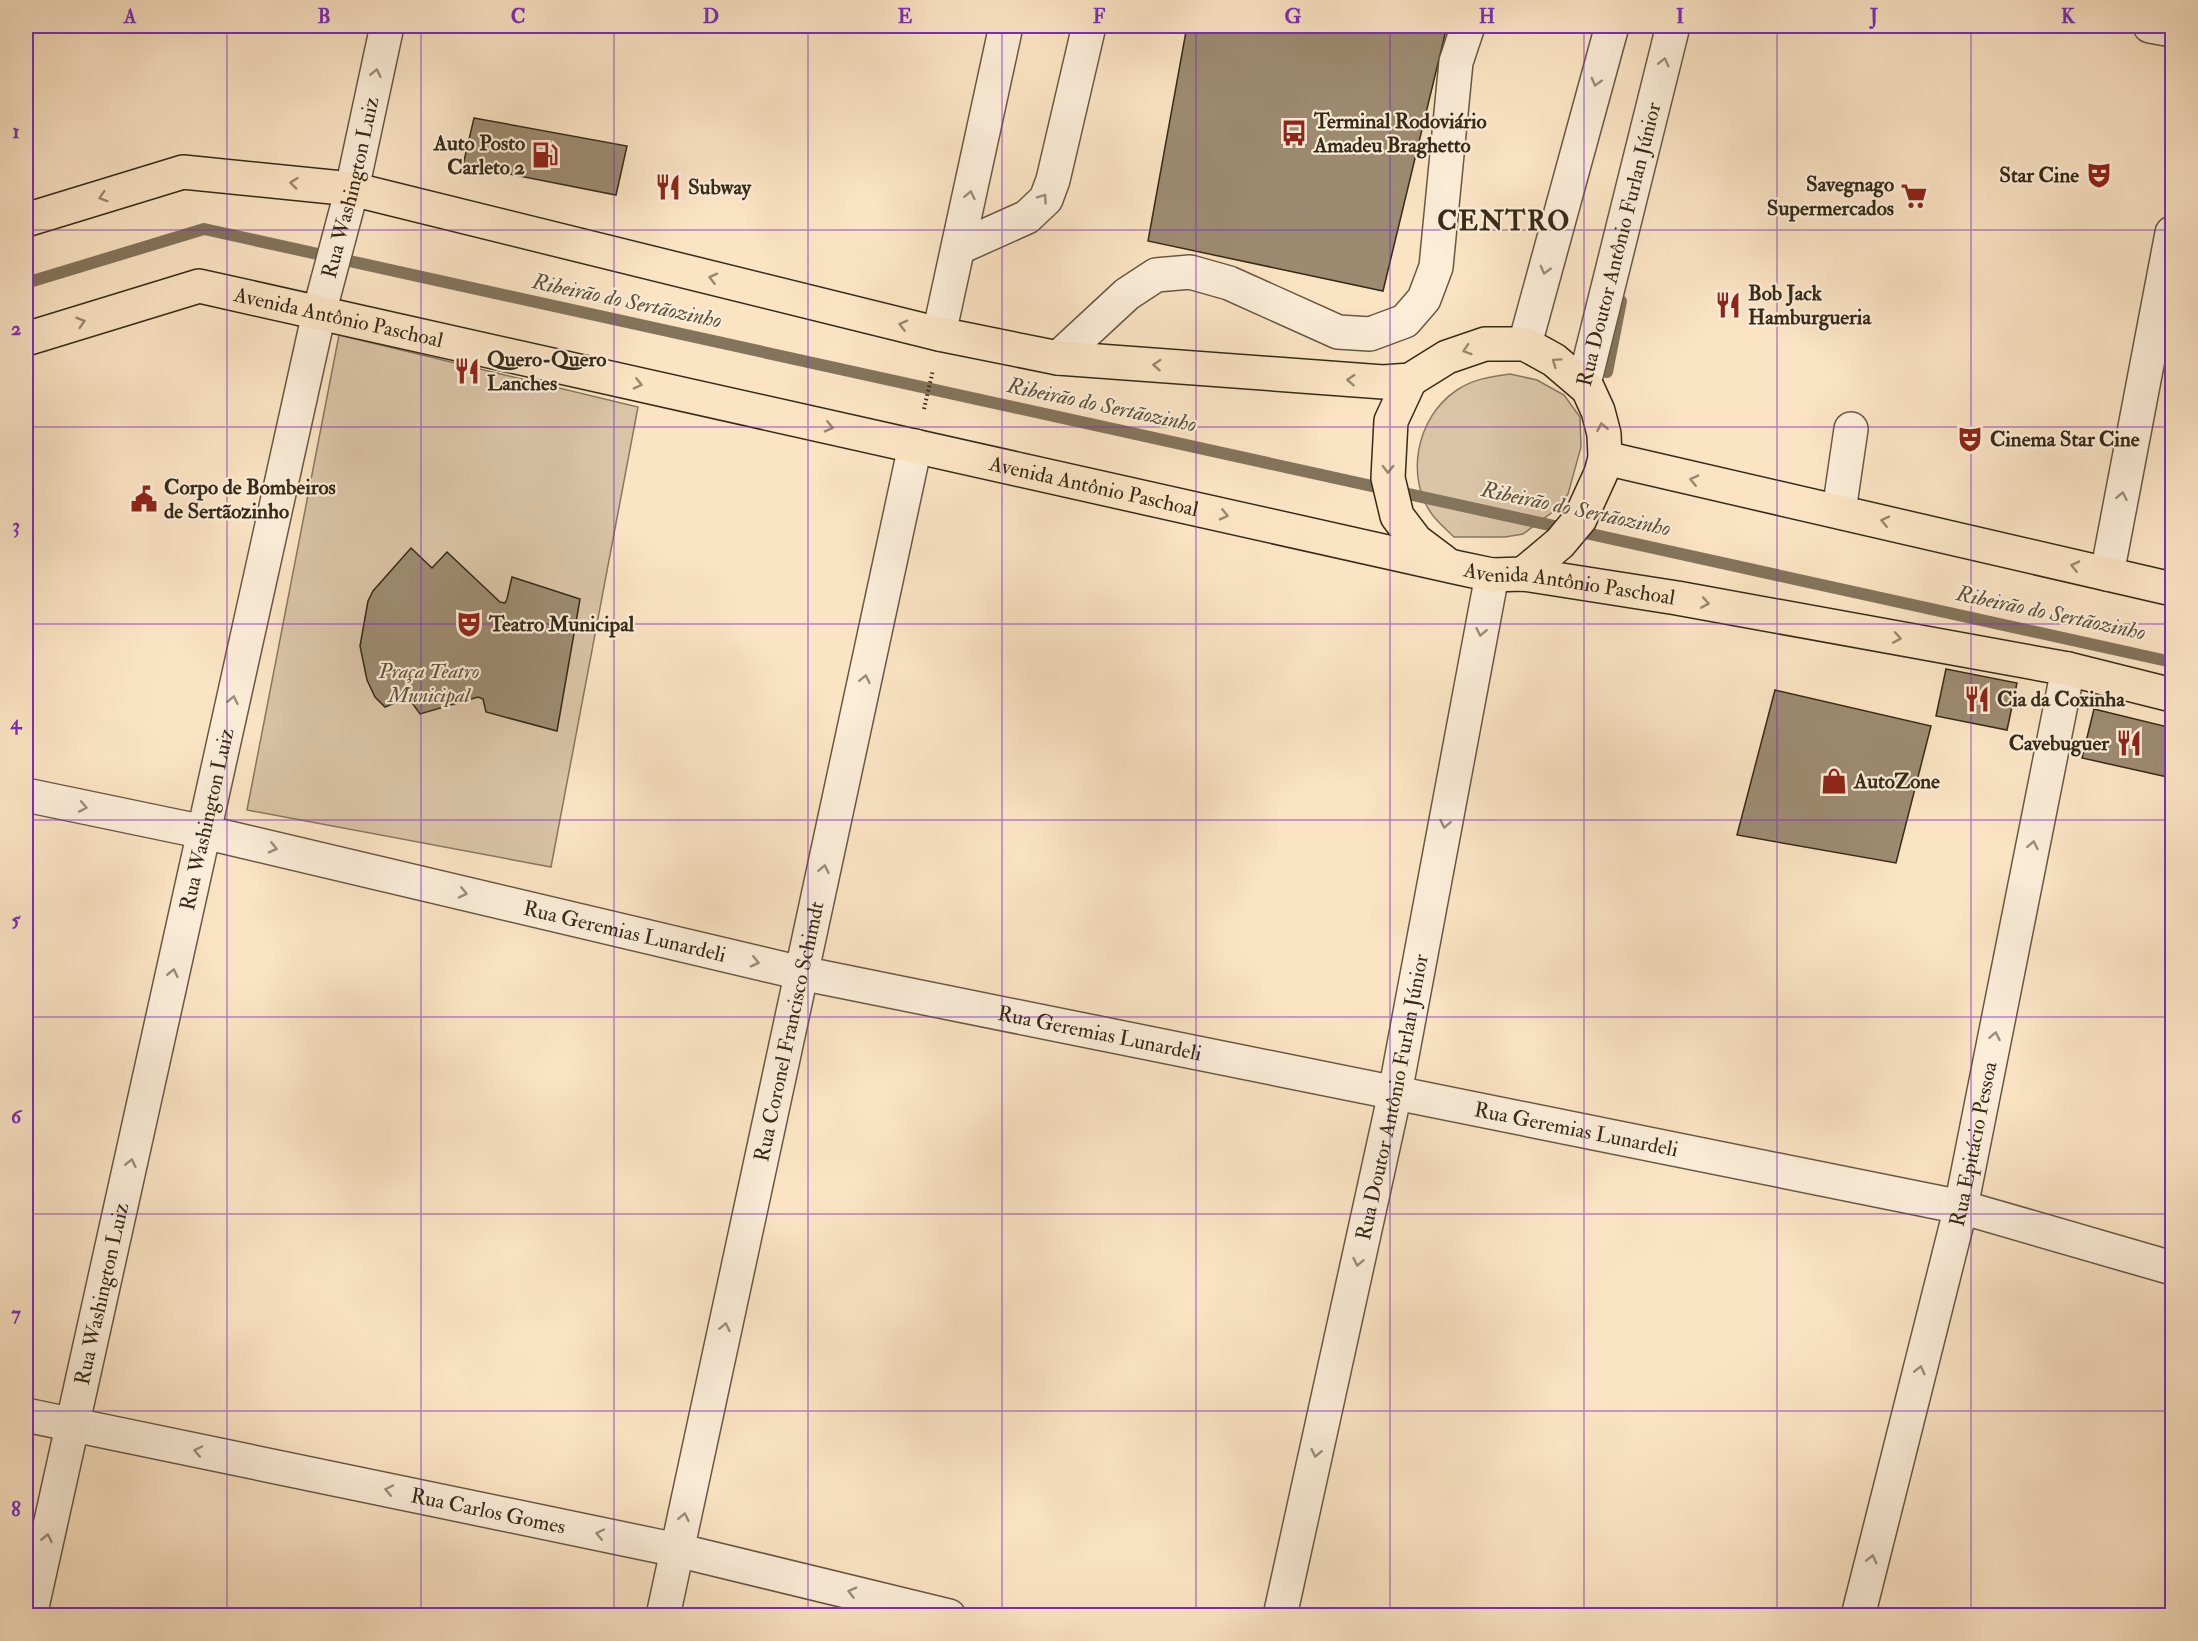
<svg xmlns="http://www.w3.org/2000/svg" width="2198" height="1641" font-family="'IM FELL Double Pica',serif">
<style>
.green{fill:#dac4a7;stroke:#887760;stroke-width:1.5}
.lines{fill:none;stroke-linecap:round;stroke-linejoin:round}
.stream{stroke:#84745c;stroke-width:12}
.building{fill:#9d8b71;stroke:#372a18;stroke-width:1.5}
.minor-casing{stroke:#685843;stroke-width:36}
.major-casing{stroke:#372a18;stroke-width:36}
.path{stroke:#372a18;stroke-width:4;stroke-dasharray:1.5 3;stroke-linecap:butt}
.minor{stroke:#fcedd9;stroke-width:33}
.major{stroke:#fbe4c4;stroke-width:33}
.oneway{stroke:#9a8c78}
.oneway2{stroke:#99876e}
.grid{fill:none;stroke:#7b2cbf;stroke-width:1.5;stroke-opacity:0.55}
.labels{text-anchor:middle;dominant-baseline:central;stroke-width:4.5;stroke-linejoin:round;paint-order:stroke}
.poi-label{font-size:21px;font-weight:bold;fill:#372a18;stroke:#fcedd9;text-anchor:start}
.street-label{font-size:21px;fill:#372a18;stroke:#fcedd9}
.park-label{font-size:21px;font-style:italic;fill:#60503c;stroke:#fcedd9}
.water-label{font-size:22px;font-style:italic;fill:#5e4f3a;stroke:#fcedd9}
.district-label{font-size:27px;font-weight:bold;letter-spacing:1.5px;fill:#372a18;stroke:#fcedd9}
.neatline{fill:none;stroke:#7b2cbf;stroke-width:2}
.grid-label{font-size:20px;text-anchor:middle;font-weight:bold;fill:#7b2cbf}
</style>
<rect width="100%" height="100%" fill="#fbe4c4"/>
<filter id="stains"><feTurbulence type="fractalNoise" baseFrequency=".00333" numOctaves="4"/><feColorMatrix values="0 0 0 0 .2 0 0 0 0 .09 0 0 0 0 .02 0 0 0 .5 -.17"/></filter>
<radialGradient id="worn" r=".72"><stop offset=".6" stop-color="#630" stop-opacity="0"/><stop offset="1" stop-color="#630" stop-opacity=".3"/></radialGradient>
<g class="green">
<path d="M339,335L638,407L551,867L247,810Z"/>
<path d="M1510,374L1537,380L1564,395L1580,417L1581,447L1568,494L1554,511L1523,534L1505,537H1454C1448,531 1440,524 1434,517C1404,479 1416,417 1457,390C1473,379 1490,377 1510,374Z"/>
</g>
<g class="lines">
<g class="stream">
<path d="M26,283L204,229L2172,662"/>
<path d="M1607,372L1621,301"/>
</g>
</g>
<g class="building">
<path d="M1187,26H1447L1383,291L1148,241Z"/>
<path d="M474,118L627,146L616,195L463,165Z"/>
<path d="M411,548L432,568L447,552L500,602L505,603L507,599L512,577L580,599L557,731L486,712L483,699L478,697L420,714L408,697L385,707L375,697L367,680L360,646L368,601L373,591Z"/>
<path d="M1946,669L2017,683L2007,730L1936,716Z"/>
<path d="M1775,690L1931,726L1896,863L1737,835Z"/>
<path d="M2094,709L2172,728V778L2082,758Z"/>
</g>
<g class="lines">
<g class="minor-casing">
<g id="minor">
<path d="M2150,26L2172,30"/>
<path d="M958,248L1027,217L1046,199L1053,180L1089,26"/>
<path d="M939,334L1006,26"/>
<path d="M1525,344L1612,26"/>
<path d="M1058,358L1127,294L1156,275L1190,272L1229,283L1338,332L1370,334L1405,321L1424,299L1436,267L1456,62L1468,26"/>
<path id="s1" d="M1584,384L1673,26"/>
<path d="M1839,511L1851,429"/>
<path d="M2107,574L2172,233"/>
<path id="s2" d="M26,795L204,832L801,973L1961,1207L2172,1268"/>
<path id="s3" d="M26,1415L677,1550L949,1616"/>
<path id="s4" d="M30,1616L319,313L352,189L387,26"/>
<path id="s5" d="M663,1616L915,446"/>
<path id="s6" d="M1280,1616L1395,1093L1492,575"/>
<path id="s7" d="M1858,1616L1961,1207L2068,669"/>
</g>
</g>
<g class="major-casing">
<g id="major">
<path d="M26,220L183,172L352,189L939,334L1058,358L1383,382L1410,380L1447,357L1485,344H1525L1554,360L1588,389L1598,411L1604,434L1605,458L1601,473L1580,519L1560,543L1523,574"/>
<path id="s8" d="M26,339L199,286L1459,568L1492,575L1523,574L1677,598L2068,669L2172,695"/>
<path d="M1410,380L1391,421L1388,478L1397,516L1416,541L1444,562"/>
<path d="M1605,458L2172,589"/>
</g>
</g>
<path class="path" d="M924,409L933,370"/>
<use href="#minor" class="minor"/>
<use href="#major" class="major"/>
</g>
<defs><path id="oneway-chevron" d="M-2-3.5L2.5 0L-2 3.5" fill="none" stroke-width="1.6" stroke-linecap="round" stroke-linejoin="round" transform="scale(1.5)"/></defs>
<g class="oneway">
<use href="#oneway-chevron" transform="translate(1664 62) rotate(-76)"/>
<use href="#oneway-chevron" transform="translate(376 73) rotate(-78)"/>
<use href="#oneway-chevron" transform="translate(1596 82) rotate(105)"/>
<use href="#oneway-chevron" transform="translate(970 195) rotate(-78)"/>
<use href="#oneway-chevron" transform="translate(1043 198) rotate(-55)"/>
<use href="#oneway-chevron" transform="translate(1545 270) rotate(105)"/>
<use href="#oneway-chevron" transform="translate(2122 496) rotate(-79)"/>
<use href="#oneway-chevron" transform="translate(1481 632) rotate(101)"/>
<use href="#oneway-chevron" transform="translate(865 679) rotate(-78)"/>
<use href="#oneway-chevron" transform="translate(233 700) rotate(-78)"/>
<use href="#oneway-chevron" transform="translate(83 807) rotate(11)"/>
<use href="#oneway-chevron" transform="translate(1445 824) rotate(101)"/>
<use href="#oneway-chevron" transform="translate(2033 845) rotate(-79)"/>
<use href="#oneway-chevron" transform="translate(273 848) rotate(13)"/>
<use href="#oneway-chevron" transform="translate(824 869) rotate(-78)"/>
<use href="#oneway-chevron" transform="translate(463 893) rotate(13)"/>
<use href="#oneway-chevron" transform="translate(755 962) rotate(13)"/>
<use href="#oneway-chevron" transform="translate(173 973) rotate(-77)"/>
<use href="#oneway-chevron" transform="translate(1995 1036) rotate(-79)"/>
<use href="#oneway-chevron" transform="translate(131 1163) rotate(-77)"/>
<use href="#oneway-chevron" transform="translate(1358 1262) rotate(102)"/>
<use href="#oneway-chevron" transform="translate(725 1327) rotate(-78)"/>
<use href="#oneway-chevron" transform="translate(1920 1370) rotate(-76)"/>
<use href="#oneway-chevron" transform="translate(198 1451) rotate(-168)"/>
<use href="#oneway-chevron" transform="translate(1316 1453) rotate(102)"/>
<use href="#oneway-chevron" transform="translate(389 1490) rotate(-168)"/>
<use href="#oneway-chevron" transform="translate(684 1517) rotate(-78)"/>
<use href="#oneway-chevron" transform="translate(600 1534) rotate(-168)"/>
<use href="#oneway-chevron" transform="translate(47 1538) rotate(-78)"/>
<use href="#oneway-chevron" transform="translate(1872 1559) rotate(-76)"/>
<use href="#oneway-chevron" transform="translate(852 1592) rotate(-166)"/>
</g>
<g class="oneway2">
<use href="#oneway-chevron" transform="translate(294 183) rotate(-174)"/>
<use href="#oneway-chevron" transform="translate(103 197) rotate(163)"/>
<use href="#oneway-chevron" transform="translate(713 278) rotate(-166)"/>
<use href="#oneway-chevron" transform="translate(81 322) rotate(-17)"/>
<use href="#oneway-chevron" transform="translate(903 325) rotate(-166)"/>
<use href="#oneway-chevron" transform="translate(1467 350) rotate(162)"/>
<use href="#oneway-chevron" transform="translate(1556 362) rotate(-145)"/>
<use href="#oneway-chevron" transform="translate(1157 365) rotate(-176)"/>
<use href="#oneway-chevron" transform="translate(1351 380) rotate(-176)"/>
<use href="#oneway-chevron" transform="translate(638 384) rotate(13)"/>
<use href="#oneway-chevron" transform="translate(829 427) rotate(13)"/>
<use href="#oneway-chevron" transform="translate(1602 427) rotate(-101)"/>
<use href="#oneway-chevron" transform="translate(1388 469) rotate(91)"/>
<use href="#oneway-chevron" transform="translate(1694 480) rotate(-167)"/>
<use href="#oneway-chevron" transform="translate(1224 515) rotate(13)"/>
<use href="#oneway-chevron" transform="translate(1885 521) rotate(-167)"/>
<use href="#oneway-chevron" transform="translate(2075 566) rotate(-167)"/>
<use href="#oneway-chevron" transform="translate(1705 603) rotate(10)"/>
<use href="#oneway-chevron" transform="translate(1897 638) rotate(10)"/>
</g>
<path class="grid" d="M227,26V1616M421,26V1616M614,26V1616M808,26V1616M1002,26V1616M1196,26V1616M1390,26V1616M1584,26V1616M1777,26V1616M1971,26V1616M26,230H2172M26,427H2172M26,624H2172M26,820H2172M26,1017H2172M26,1214H2172M26,1411H2172"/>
<defs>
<g id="bus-bare" transform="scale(2.07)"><path d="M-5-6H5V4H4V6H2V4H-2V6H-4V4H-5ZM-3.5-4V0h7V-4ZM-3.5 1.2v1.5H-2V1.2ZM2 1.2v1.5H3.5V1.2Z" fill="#8f2418" stroke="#fcedd9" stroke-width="2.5" paint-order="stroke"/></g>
<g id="fuel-bare" transform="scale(2.07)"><path d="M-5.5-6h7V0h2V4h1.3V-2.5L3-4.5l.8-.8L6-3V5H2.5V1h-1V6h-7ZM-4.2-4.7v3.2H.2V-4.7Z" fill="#8f2418" stroke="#fcedd9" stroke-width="2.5" paint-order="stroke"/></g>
<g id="theatre-bare" transform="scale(2.07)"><path d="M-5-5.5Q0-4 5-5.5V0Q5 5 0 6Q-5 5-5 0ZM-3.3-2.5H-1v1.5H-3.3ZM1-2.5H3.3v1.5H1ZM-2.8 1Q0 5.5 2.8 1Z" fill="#8f2418" stroke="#fcedd9" stroke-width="2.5" paint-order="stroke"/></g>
<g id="restaurant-bare" transform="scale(2.07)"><path d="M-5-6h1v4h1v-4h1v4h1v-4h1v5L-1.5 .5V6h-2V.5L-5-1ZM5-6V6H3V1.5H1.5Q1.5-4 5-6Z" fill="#8f2418" stroke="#fcedd9" stroke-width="2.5" paint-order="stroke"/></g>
<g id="supermarket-bare" transform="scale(2.07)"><path d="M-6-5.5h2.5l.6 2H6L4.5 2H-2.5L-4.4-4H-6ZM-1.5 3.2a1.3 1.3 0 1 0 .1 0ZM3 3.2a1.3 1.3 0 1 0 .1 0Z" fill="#8f2418" stroke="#fcedd9" stroke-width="2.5" paint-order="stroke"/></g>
<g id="civic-bare" transform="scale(2.07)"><path d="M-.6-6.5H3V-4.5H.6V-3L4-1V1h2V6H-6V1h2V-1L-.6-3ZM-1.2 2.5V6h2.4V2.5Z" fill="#8f2418" stroke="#fcedd9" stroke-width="2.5" paint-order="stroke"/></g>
<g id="shop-bare" transform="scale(2.07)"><path d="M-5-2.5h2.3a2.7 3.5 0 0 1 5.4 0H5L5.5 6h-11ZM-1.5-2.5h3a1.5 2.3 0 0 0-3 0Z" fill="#8f2418" stroke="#fcedd9" stroke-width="2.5" paint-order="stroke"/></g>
</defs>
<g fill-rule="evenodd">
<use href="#bus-bare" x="1294" y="133"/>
<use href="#fuel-bare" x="545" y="155"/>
<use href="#theatre-bare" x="2099" y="175"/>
<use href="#restaurant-bare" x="668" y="187"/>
<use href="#supermarket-bare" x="1914" y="196"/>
<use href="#restaurant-bare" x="1728" y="305"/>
<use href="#restaurant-bare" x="467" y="371"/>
<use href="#theatre-bare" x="1970" y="439"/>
<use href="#civic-bare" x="144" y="499"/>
<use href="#theatre-bare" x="469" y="624"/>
<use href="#restaurant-bare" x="1977" y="699"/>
<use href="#restaurant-bare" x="2129" y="743"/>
<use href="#shop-bare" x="1834" y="781"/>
</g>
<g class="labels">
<g class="poi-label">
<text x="1314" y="121">Terminal Rodoviário<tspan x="1314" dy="24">Amadeu Braghetto</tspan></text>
<text x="525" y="143" text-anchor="end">Auto Posto<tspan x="525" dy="24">Carleto 2</tspan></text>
<text x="2079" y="175" text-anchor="end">Star Cine</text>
<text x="1894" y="184" text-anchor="end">Savegnago<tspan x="1894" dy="24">Supermercados</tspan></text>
<text x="688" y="187">Subway</text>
<text x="1748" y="293">Bob Jack<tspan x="1748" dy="24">Hamburgueria</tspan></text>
<text x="487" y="359">Quero-Quero<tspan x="487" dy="24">Lanches</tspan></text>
<text x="1990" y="439">Cinema Star Cine</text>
<text x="164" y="487">Corpo de Bombeiros<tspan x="164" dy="24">de Sertãozinho</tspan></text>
<text x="489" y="624">Teatro Municipal</text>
<text x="1997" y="699">Cia da Coxinha</text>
<text x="2109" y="743" text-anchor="end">Cavebuguer</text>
<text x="1854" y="781">AutoZone</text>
</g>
<g class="street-label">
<text stroke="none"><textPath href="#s4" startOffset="1464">Rua Washington Luiz</textPath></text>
<text stroke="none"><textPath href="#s1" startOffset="144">Rua Doutor Antônio Furlan Júnior</textPath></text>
<text stroke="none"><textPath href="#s8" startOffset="324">Avenida Antônio Paschoal</textPath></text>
<text stroke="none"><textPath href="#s8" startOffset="1098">Avenida Antônio Paschoal</textPath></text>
<text stroke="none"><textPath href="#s8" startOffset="1584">Avenida Antônio Paschoal</textPath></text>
<text stroke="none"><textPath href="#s4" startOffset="816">Rua Washington Luiz</textPath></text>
<text stroke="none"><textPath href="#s2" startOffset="614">Rua Geremias Lunardeli</textPath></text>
<text stroke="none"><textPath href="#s5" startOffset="598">Rua Coronel Francisco Schimdt</textPath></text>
<text stroke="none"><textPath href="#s2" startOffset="1100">Rua Geremias Lunardeli</textPath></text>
<text stroke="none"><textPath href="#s6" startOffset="531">Rua Doutor Antônio Furlan Júnior</textPath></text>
<text stroke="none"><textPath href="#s2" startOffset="1586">Rua Geremias Lunardeli</textPath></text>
<text stroke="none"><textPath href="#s7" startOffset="486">Rua Epitácio Pessoa</textPath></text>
<text stroke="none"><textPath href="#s4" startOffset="330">Rua Washington Luiz</textPath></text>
<text stroke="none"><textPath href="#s3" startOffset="472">Rua Carlos Gomes</textPath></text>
</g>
<g class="park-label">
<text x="429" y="671">Praça Teatro<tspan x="429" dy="24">Municipal</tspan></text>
</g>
<g class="water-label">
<text transform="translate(627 301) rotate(12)">Ribeirão do Sertãozinho</text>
<text transform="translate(1102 405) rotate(12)">Ribeirão do Sertãozinho</text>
<text transform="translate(1576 509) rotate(12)">Ribeirão do Sertãozinho</text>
<text transform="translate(2051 613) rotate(12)">Ribeirão do Sertãozinho</text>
</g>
<g class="district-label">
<text x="1504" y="221">CENTRO</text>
</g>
</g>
<rect width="2198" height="1641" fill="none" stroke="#fbe4c4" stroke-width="66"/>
<rect x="33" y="33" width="2132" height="1575" class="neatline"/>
<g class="grid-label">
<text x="130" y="23">A</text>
<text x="324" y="23">B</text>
<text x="518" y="23">C</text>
<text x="711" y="23">D</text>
<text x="905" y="23">E</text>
<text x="1099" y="23">F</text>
<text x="1293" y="23">G</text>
<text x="1487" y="23">H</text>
<text x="1680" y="23">I</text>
<text x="1874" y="23">J</text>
<text x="2068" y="23">K</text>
<text x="16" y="138">1</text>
<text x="16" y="335">2</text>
<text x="16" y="532">3</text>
<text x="16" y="729">4</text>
<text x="16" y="926">5</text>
<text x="16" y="1123">6</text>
<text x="16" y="1320">7</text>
<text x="16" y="1516">8</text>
</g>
<rect width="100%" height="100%" filter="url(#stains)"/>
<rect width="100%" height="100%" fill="url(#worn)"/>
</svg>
